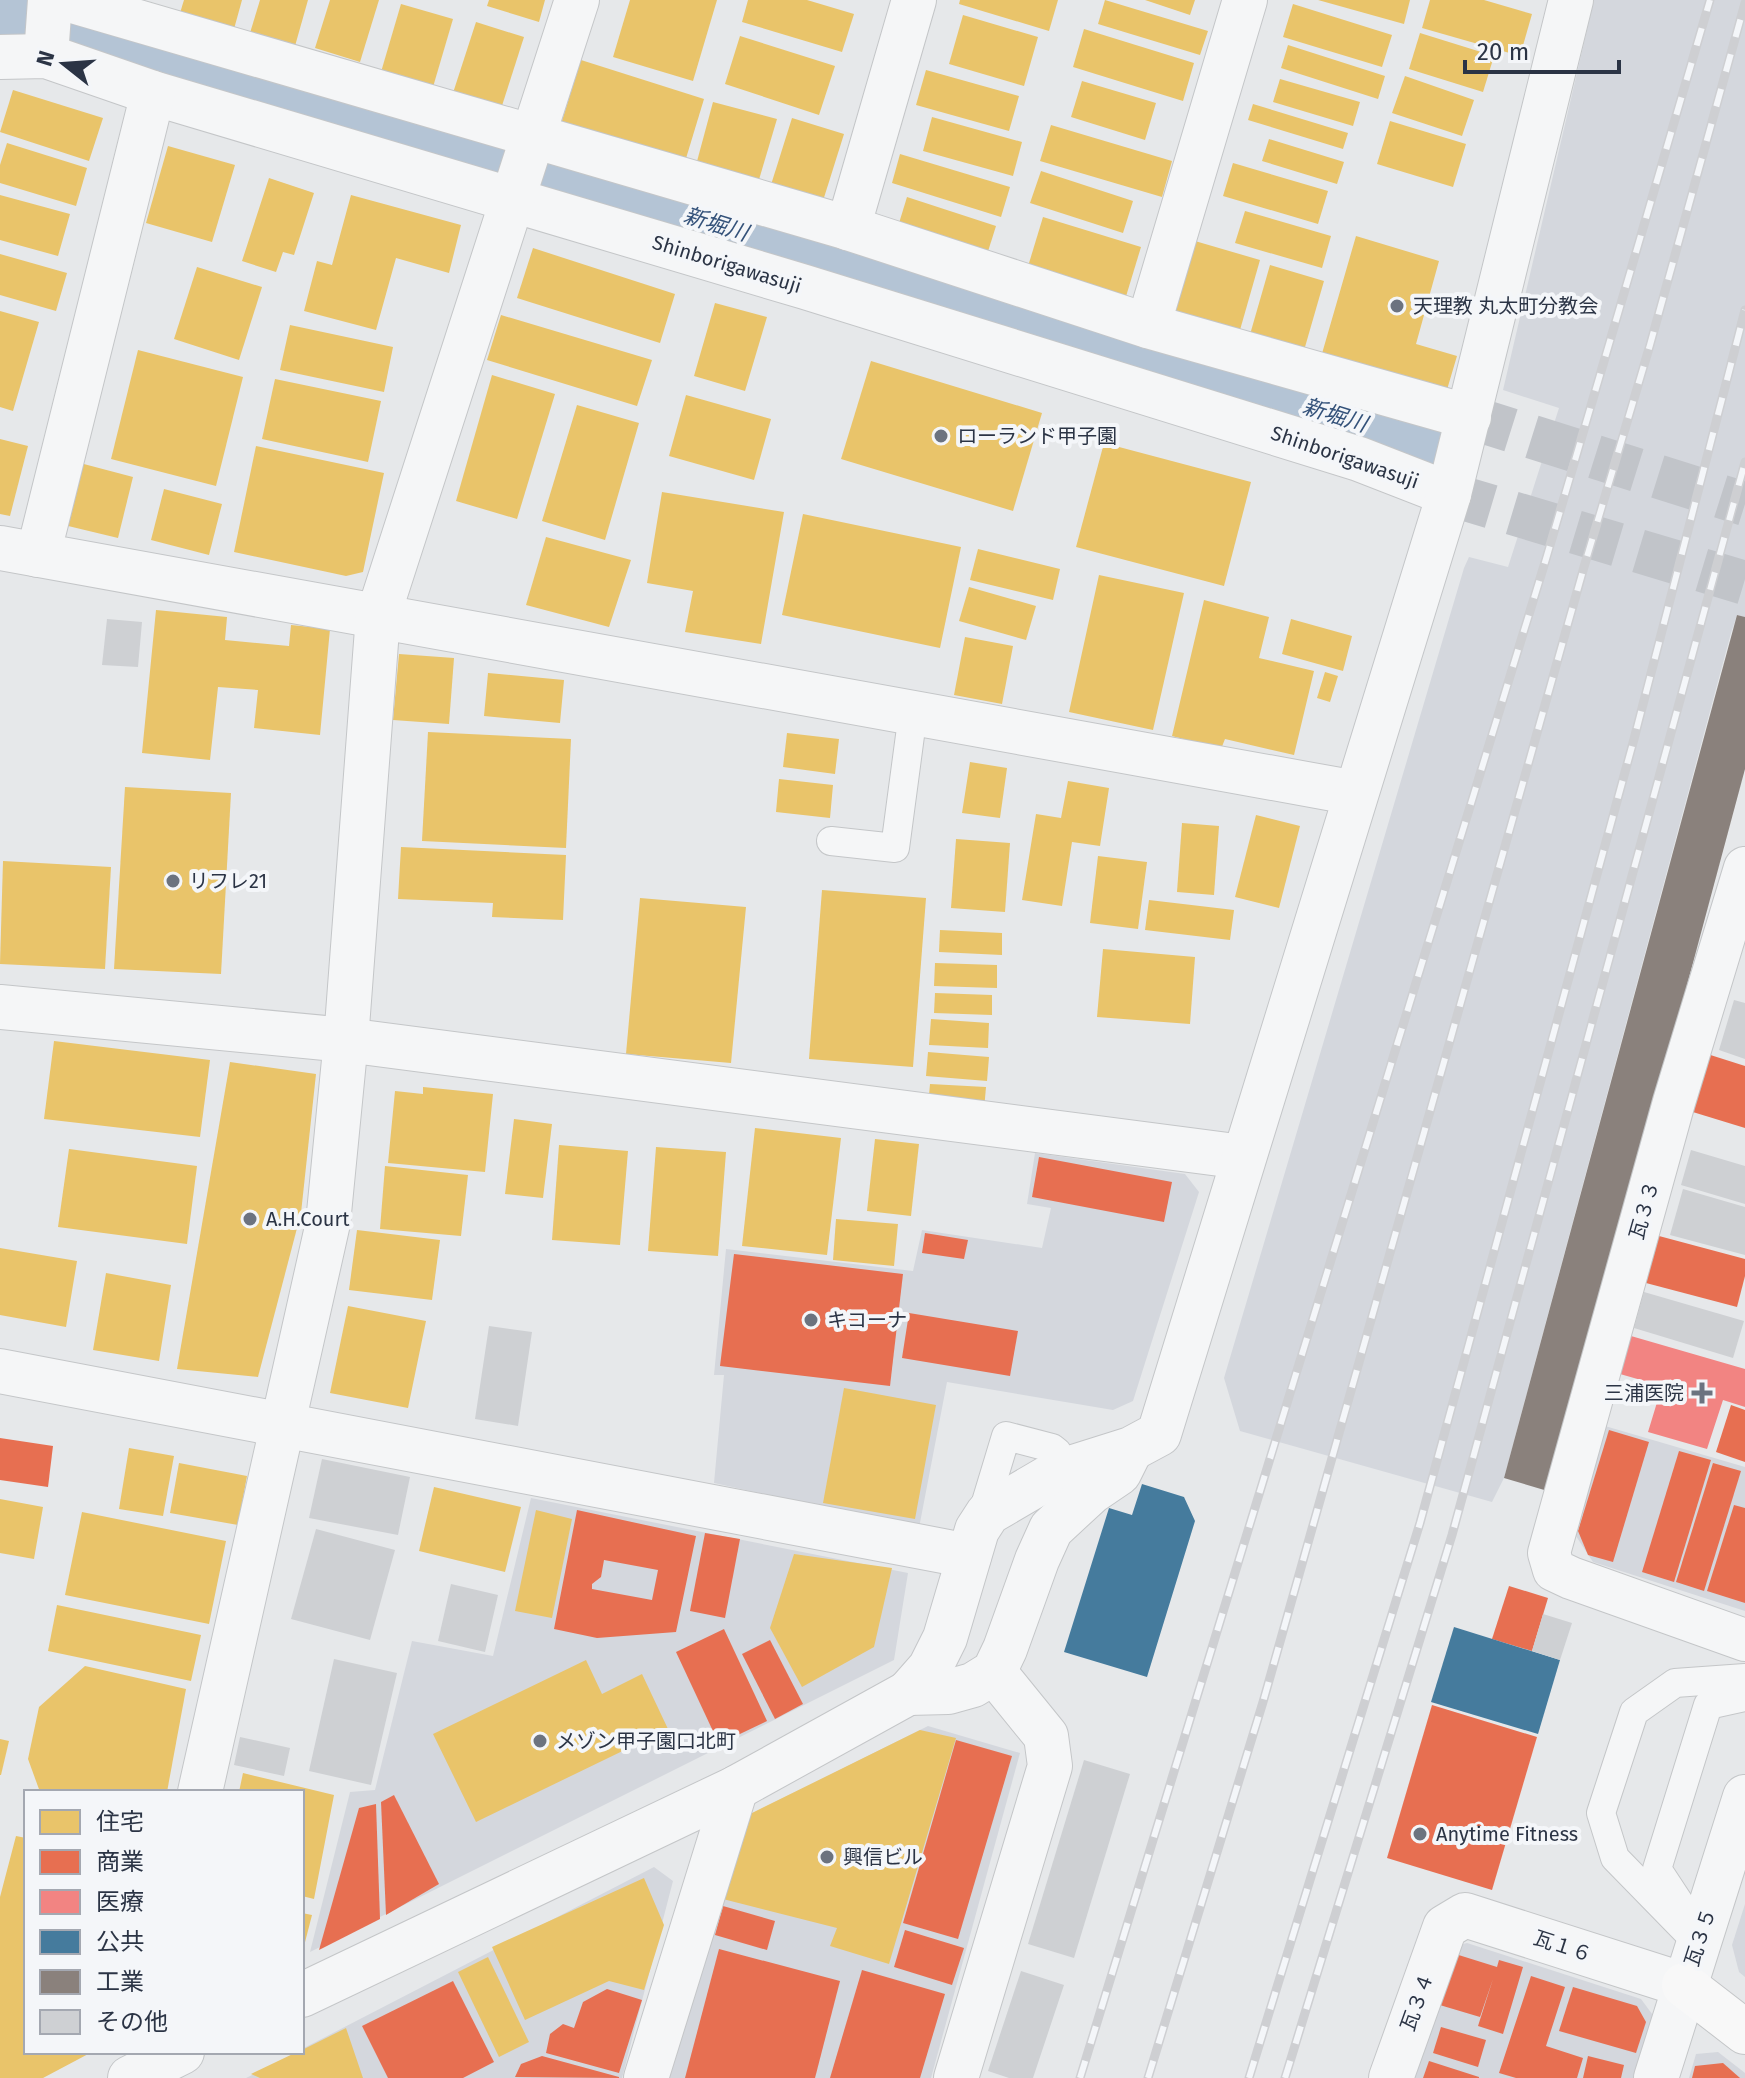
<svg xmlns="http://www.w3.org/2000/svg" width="1745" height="2078" font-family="'Fira Sans','Noto Sans JP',sans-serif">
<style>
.built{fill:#d4d7dd}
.homes{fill:#e9c46a}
.shops{fill:#e76f51;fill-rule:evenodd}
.health{fill:#f28482}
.public{fill:#457b9d}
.industry{fill:#8a817c}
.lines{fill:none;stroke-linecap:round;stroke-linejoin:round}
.river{stroke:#b4c4d5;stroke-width:92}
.building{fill:#ced0d3}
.minor-tunnel{stroke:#c1c4c9;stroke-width:44;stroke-dasharray:44 22;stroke-linecap:butt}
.service-casing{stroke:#c4c6c8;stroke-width:30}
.pedestrian-casing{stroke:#c4c6c8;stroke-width:44}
.minor-casing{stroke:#c4c6c8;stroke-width:46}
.tertiary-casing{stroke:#c4c6c8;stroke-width:46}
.secondary-casing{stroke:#c4c6c8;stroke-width:46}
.service{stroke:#f5f6f7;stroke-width:28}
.pedestrian{stroke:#f5f6f7;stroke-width:42}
.minor{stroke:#f5f6f7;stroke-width:44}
.tertiary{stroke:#f5f6f7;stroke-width:44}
.secondary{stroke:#f8f8f8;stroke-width:44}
.rail-casing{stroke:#cecfd2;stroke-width:9}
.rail{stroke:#f4f6f9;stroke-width:6;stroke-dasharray:18;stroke-linecap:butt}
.poi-dot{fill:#6c737f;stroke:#f4f6f9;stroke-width:3}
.labels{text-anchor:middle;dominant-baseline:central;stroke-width:8;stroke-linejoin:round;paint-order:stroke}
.street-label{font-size:20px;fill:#2b3445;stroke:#f4f6f9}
.poi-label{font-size:20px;fill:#2b3445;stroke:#f4f6f9;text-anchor:start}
.water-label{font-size:22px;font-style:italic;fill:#34527a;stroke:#f4f6f9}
</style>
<rect width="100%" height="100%" fill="#e6e8ea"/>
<g class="built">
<path d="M1594,0H1745V617L1737,615L1731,633L1504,1478L1492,1502L1240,1431L1224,1378L1464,568L1469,557L1508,567L1559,408L1503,390Z"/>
<path d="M1035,1153L1185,1174L1199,1192L1133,1401L1113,1410L947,1382L919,1528L714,1483L724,1375H714L726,1249L913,1271L922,1230L1042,1248L1051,1208L1027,1204Z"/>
<path d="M1605,1426L1745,1467V1611L1593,1562L1574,1533Z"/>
<path d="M531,1498L908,1573L894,1660L310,1952L350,1792L375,1790L412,1641L493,1656Z"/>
<path d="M928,1726L1020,1753L931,2078H669L739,1820Z"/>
<path d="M654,1867L673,1881L622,2078H246L297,2052H302V2049Z"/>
<path d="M1745,1904V1977L1739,1972L1732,1945Z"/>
<path d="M1467,1943L1641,1999L1658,2022L1640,2078H1405L1447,1948Z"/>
<path d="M1718,2052L1745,2073V2078H1689L1696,2054Z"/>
</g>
<g class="homes">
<path d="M184,0H242L234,29L180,13Z"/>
<path d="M260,0H308L295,46L250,33Z"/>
<path d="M330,0H379L360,62L315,48Z"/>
<path d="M489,0H545L539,22L487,6Z"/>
<path d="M630,0H717L693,81L613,57Z"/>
<path d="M748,0H807L854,14L842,52L742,22Z"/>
<path d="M960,0H1058L1049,31L959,4Z"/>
<path d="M1105,0L1208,31L1200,55L1098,24Z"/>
<path d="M1145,0H1195L1190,15Z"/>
<path d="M1318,0H1410L1404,24Z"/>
<path d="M1430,0H1484L1532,14L1520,56L1422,28Z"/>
<path d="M401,4L453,19L433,87L381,72Z"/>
<path d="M1293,4L1392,35L1382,67L1283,37Z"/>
<path d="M963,15L1038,37L1024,86L949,64Z"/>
<path d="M476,22L524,37L500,112L452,96Z"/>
<path d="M1084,29L1194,63L1183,101L1073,67Z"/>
<path d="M1420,33L1494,56L1483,92L1409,69Z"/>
<path d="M740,36L835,66L819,115L725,84Z"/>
<path d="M1288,45L1385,76L1378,99L1281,68Z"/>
<path d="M581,60L704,99L684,165L560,127Z"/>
<path d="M926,70L1019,96L1009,131L916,105Z"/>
<path d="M1405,76L1474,100L1462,136L1392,113Z"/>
<path d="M1280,79L1360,102L1353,126L1273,102Z"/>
<path d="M1082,81L1156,103L1145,140L1071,117Z"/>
<path d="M13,90L103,118L89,161L0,132Z"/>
<path d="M713,102L777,119L758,183L696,165Z"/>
<path d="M1253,104L1348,133L1343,149L1248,120Z"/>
<path d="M932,117L1022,142L1013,176L923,151Z"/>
<path d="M792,118L844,134L822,204L770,188Z"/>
<path d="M1390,121L1466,144L1453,187L1377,164Z"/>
<path d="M1051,125L1172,161L1162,197L1040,161Z"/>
<path d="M1269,139L1344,162L1337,184L1262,161Z"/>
<path d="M7,143L87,168L76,206L0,183V165Z"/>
<path d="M168,146L235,165L212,242L146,223Z"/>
<path d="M900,154L1010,187L1001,217L892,183Z"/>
<path d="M1233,163L1328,191L1318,224L1223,196Z"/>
<path d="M1041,171L1133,201L1123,233L1030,203Z"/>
<path d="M269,178L314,193L294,255L283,252L276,272L242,261Z"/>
<path d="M0,195L70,214L58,256L0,240Z"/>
<path d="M351,195L461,225L449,273L396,258L376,330L304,311L317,261L332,265Z"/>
<path d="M907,197L996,226L985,261L896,233Z"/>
<path d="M1245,211L1331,236L1322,268L1235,243Z"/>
<path d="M1043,217L1141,247L1124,303L1026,273Z"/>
<path d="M1356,236L1439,261L1416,344L1457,356L1446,393L1321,357Z"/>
<path d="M1195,241L1260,260L1240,330L1174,310Z"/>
<path d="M533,248L675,294L660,343L517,298Z"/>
<path d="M0,254L67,273L56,311L0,295Z"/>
<path d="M1270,265L1324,281L1303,354L1249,338Z"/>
<path d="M197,267L262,287L239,360L174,339Z"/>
<path d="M715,303L767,317L745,391L694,376Z"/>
<path d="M0,311L39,322L13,411L0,407Z"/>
<path d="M501,315L652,360L637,406L487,360Z"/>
<path d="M290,325L393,347L384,392L280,370Z"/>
<path d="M138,350L243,377L216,486L111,459Z"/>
<path d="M871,361L1042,413L1013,511L841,459Z"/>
<path d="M492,375L555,394L517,519L456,501Z"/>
<path d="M275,379L381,401L368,462L262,439Z"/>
<path d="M686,395L771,419L754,480L669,456Z"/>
<path d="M577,405L639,423L605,540L542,521Z"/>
<path d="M0,439L28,446L10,516L0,514Z"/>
<path d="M1104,443L1251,482L1224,586L1076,547Z"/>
<path d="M256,446L384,473L363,572L346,576L234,552Z"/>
<path d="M80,463L133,477L118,538L64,525Z"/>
<path d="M164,489L222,504L209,555L151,540Z"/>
<path d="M662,492L784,512L761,644L685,632L693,591L647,583Z"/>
<path d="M803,514L961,547L940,648L782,615Z"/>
<path d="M546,537L631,560L609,627L526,605Z"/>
<path d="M978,549L1060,569L1053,600L970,580Z"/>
<path d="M1099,575L1184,593L1153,730L1069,712Z"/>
<path d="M969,587L1036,606L1026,640L959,621Z"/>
<path d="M1204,600L1269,617L1259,658L1314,671L1294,755L1225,739L1221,749L1172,736Z"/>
<path d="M156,610L227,617L225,640L289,646L291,625L330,629L320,735L254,728L258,690L218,687L210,760L142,753Z"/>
<path d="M1291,619L1352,636L1343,671L1282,654Z"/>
<path d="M965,637L1013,646L1002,704L954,695Z"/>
<path d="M399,654L454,658L449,724L393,720Z"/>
<path d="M1325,672L1338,676L1330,702L1317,698Z"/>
<path d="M488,673L564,680L560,723L484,716Z"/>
<path d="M428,732L571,739L566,848L422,841Z"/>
<path d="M787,733L839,739L835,774L783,767Z"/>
<path d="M970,762L1007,768L1000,818L962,813Z"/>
<path d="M779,779L833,785L830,818L776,812Z"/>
<path d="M1068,781L1109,788L1100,846L1072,842L1062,906L1022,900L1036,814L1061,818Z"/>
<path d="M125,787L231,793L221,974L114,969Z"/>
<path d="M1256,815L1300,826L1279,908L1235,897Z"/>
<path d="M1182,823L1219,826L1214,895L1177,892Z"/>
<path d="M956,839L1010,843L1005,912L951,908Z"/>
<path d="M401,847L566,855L563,920L492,917L493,903L398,899Z"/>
<path d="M1098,856L1147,862L1138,929L1090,923Z"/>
<path d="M3,861L111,867L105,969L0,964Z"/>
<path d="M822,890L926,898L913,1067L809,1059Z"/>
<path d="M640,898L746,907L731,1063L626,1054Z"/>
<path d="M1149,900L1234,910L1230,940L1145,930Z"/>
<path d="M940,930L1002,933V955L939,952Z"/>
<path d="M1103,949L1195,957L1190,1024L1097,1017Z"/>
<path d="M935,963L997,965V988L934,986Z"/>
<path d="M935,993L992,995V1015L934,1013Z"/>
<path d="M931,1019L989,1023L988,1048L929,1045Z"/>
<path d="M54,1041L210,1060L200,1137L44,1119Z"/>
<path d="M928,1052L989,1057L987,1081L926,1076Z"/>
<path d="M230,1062L316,1074L301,1213L258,1377L177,1369Z"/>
<path d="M930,1084L986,1087L984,1110L928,1106Z"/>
<path d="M423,1087L493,1094L485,1172L388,1163L395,1091L423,1094Z"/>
<path d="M514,1119L552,1124L543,1198L505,1194Z"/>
<path d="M755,1128L841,1138L827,1255L742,1246Z"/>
<path d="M875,1139L919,1144L911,1216L867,1211Z"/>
<path d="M559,1145L628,1151L620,1245L552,1240Z"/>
<path d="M656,1147L726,1152L718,1256L648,1251Z"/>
<path d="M69,1149L197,1166L187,1244L58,1227Z"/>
<path d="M385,1166L468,1175L461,1236L380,1229Z"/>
<path d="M836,1219L898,1224L894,1266L833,1260Z"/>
<path d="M357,1230L440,1240L432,1300L349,1290Z"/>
<path d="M0,1248L77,1261L66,1327L0,1315Z"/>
<path d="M106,1273L171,1285L159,1361L93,1350Z"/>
<path d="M348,1306L426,1321L408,1408L330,1393Z"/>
<path d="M844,1388L936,1405L915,1519L823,1503Z"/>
<path d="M129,1448L174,1456L163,1516L119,1509Z"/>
<path d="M179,1463L247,1476L238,1525L170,1513Z"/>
<path d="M434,1487L521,1507L505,1572L419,1551Z"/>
<path d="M0,1499L43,1507L34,1559L0,1553Z"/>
<path d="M536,1510L572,1519L552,1618L515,1611Z"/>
<path d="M82,1512L226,1541L209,1624L65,1595Z"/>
<path d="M794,1554L892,1568L874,1647L802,1687L770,1628Z"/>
<path d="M57,1605L201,1635L191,1681L48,1651Z"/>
<path d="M586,1660L602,1694L642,1674L668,1729L476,1822L433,1734Z"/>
<path d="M85,1666L186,1689L167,1792H40L28,1759L39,1707Z"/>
<path d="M920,1730L956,1738L889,1964L830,1946L837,1928L719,1898L746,1816Z"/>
<path d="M0,1739L9,1741L1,1775H0Z"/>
<path d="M243,1773L334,1795L314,1899L302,1896V1792H239Z"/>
<path d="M16,1836L26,1838V2052H92L43,2078H0V1897Z"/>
<path d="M644,1878L664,1925L644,1990L609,1981L525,2020L492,1947Z"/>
<path d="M302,1913L312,1915L303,1950H302Z"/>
<path d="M488,1957L529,2042L499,2057L458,1972Z"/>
<path d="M346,2028L363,2078H260L251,2074L297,2052H302V2050Z"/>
</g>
<g class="shops">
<path d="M1701,1052L1745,1066V1128L1683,1109Z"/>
<path d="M1039,1157L1172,1182L1164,1222L1032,1197Z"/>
<path d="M925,1233L968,1240L964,1259L922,1253Z"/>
<path d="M1659,1236L1745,1259V1276L1737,1307L1646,1283Z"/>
<path d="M734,1254L903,1274L890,1386L720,1366Z"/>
<path d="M909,1313L1018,1331L1010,1376L902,1358Z"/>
<path d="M1731,1405L1745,1410V1462L1716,1452Z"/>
<path d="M1609,1430L1649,1442L1613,1562L1588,1555L1578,1531Z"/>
<path d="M0,1438L53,1446L48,1487L0,1480Z"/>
<path d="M1679,1451L1711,1460L1674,1582L1642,1572Z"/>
<path d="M1713,1463L1741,1471L1704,1591L1676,1582Z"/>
<path d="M1734,1505L1745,1508V1603L1707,1591Z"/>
<path d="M577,1510L696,1536L676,1632L597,1638L554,1629ZM604,1560L658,1570L652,1600L592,1589V1584L601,1577Z"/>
<path d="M705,1533L740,1539L725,1618L690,1611Z"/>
<path d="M1509,1586L1548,1598L1532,1651L1492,1639Z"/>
<path d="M724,1629L767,1721L719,1744L676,1652Z"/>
<path d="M770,1640L803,1704L775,1719L742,1654Z"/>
<path d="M1432,1705L1537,1737L1492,1890L1387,1858Z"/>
<path d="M956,1740L1012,1756L958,1939L903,1923Z"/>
<path d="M394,1795L439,1884L386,1915L381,1802Z"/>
<path d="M376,1804L380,1919L319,1950L359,1808Z"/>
<path d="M723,1906L775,1921L767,1950L715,1935Z"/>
<path d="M905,1930L964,1948L952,1985L894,1967Z"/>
<path d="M719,1949L840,1981L815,2078H685Z"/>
<path d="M1449,1952L1497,1967L1499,1960L1523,1967L1503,2034L1478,2026L1493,1979L1480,2017L1433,2003Z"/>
<path d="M862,1970L945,1994L920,2078H830Z"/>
<path d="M1531,1976L1565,1987L1546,2046L1583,2058L1577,2078H1516L1499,2073Z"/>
<path d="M453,1981L494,2062L463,2078H388L362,2026Z"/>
<path d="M1573,1987L1637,2006L1646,2022L1636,2053L1559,2031Z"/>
<path d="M607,1989L642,2000L619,2073L546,2053L550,2034L563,2024L574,2028L583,2002Z"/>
<path d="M1441,2027L1486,2040L1478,2067L1433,2053Z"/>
<path d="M542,2056L619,2077V2078L515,2077L521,2064Z"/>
<path d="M1588,2056L1624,2065L1621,2078H1583Z"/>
<path d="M1429,2061L1479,2077V2078H1423Z"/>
<path d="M1723,2063L1740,2078H1692L1695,2066Z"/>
</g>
<path class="health" d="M1631,1336L1745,1369V1407L1723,1400L1707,1449L1648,1432L1662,1386L1620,1374Z"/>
<g class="public">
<path d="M1142,1484L1184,1497L1195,1521L1147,1677L1064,1652L1109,1508L1132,1515Z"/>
<path d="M1454,1627L1560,1660L1538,1734L1431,1702Z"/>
</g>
<path class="industry" d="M1737,615L1745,617V769L1551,1492L1504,1478Z"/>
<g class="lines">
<path class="river" d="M0,20L73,27L1428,443"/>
</g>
<g class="building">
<path d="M107,619L142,622L138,667L102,665Z"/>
<path d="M1734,1000L1745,1003V1059L1719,1050Z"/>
<path d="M1691,1150L1745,1166V1204L1681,1185Z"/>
<path d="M1683,1189L1745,1207V1255L1670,1235Z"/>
<path d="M1644,1292L1744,1321L1733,1358L1634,1328Z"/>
<path d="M489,1326L532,1332L518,1426L475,1419Z"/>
<path d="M322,1459L410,1477L398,1535L309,1518Z"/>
<path d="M316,1529L395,1550L370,1640L291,1619Z"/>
<path d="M451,1584L498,1595L485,1652L438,1641Z"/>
<path d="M1543,1614L1572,1623L1560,1660L1532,1651Z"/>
<path d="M334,1659L397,1673L371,1785L309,1771Z"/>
<path d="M240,1737L290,1748L284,1776L234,1765Z"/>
<path d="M1084,1760L1130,1774L1074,1958L1028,1944Z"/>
<path d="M1021,1971L1064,1985L1033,2078H1009L988,2071Z"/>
</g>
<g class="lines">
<g class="minor-tunnel">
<path d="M1469,417L1745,504"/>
<path d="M1449,494L1745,583"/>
</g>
<g class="service-casing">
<g id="service">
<path d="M831,841L895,848L913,713"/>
<path d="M980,1522L1006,1436L1052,1448L1057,1452L1062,1486"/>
<path d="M1684,1910L1657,1869L1708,1705L1745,1697"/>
<path d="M1698,1943L1615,1858L1601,1813L1634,1712L1675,1683L1745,1678"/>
</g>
</g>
<g class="pedestrian-casing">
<g id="pedestrian">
<path d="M66,0L533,136"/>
<path d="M1745,868L1674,1102L1549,1553L1554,1570L1571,1578L1745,1640"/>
</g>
</g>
<g class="minor-casing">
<g id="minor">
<path d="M46,56L50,0"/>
<path d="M0,57L46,56L153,93L805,287L1359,459L1449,494"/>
<path d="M533,136L848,228L1148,326L1469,417"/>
<path d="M848,228L914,0"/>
<path d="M1148,326L1245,0"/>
<path d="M0,548L1356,793"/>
<path d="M38,555L153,93"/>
<path d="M0,1007L346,1040L1243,1157"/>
<path d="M0,1371L969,1556"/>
<path d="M908,1693L930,1668L945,1638L977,1530L988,1513L1058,1472L1131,1449L1159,1434L1449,494L1571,0"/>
<path d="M908,1693L948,1692L973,1685L994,1672L1005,1649L1037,1560L1051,1529L1091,1492L1119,1473L1128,1455"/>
<path d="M200,1792L328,1223L346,1040L378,616L577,0"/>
<path d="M646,2078L736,1788"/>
<path d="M956,2078L1050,1766L1046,1736L994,1672"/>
<path d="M1391,2078L1445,1927L1465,1915L1684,1985"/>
<path d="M1656,2078L1745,1797"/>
</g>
</g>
<g class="tertiary-casing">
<g id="tertiary">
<path d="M302,1995L736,1788L908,1693"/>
<path d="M130,2078L182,2052"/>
</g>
</g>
<g class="secondary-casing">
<path id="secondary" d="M1684,1985L1745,2032"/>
</g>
<use href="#service" class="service"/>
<use href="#pedestrian" class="pedestrian"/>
<use href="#minor" class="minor"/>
<use href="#tertiary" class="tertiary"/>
<use href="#secondary" class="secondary"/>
<g class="rail-casing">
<g id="rail">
<path d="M1080,2078L1546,559L1710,0"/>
<path d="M1148,2078L1263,1702L1584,567L1650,345L1745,3"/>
<path d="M1249,2078L1420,1523L1634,739L1745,310"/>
<path d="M1285,2078L1452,1535L1745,462"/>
</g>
</g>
<use href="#rail" class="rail"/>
</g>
<g class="poi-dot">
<circle cx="1397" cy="306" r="8"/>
<circle cx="941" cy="436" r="8"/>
<circle cx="173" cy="881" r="8"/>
<circle cx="250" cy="1219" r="8"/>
<circle cx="811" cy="1320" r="8"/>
<path d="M1698 1381h8v8h8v8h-8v8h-8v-8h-8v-8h8z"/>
<circle cx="540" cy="1741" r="8"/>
<circle cx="1420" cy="1834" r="8"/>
<circle cx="827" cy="1857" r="8"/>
</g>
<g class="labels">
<g class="street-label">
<text transform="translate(727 264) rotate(17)">Shinborigawasuji</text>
<text transform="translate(1345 457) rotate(19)">Shinborigawasuji</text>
<text transform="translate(1644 1210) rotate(-74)">瓦３３</text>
<text transform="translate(1700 1937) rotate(-72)">瓦３５</text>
<text transform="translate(1563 1946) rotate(18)">瓦１６</text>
<text transform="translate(1417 2002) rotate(-70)">瓦３４</text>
</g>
<g class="poi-label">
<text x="1413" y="306">天理教 丸太町分教会</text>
<text x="957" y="436">ローランド甲子園</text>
<text x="189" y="881">リフレ21</text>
<text x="266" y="1219">A.H.Court</text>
<text x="827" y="1320">キコーナ</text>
<text x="1684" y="1393" text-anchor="end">三浦医院</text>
<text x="556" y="1741">メゾン甲子園口北町</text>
<text x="1436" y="1834">Anytime Fitness</text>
<text x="843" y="1857">興信ビル</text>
</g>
<g class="water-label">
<text transform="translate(716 224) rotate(17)">新堀川</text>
<text transform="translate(1335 415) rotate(17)">新堀川</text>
</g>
</g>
<rect x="24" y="1790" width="280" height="264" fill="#f4f6f9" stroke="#a4a8b1" stroke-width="2"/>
<rect x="40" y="1810" width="40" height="24" fill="#e9c46a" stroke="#a4a8b1" stroke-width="2"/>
<text x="96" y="1830" font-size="24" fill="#2b3445">住宅</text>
<rect x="40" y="1850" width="40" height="24" fill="#e76f51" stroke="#a4a8b1" stroke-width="2"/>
<text x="96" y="1870" font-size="24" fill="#2b3445">商業</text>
<rect x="40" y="1890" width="40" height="24" fill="#f28482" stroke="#a4a8b1" stroke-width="2"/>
<text x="96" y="1910" font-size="24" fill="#2b3445">医療</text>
<rect x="40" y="1930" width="40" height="24" fill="#457b9d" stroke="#a4a8b1" stroke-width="2"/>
<text x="96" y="1950" font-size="24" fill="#2b3445">公共</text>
<rect x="40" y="1970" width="40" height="24" fill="#8a817c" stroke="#a4a8b1" stroke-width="2"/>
<text x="96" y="1990" font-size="24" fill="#2b3445">工業</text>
<rect x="40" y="2010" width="40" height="24" fill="#ced0d3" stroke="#a4a8b1" stroke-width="2"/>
<text x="96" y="2030" font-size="24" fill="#2b3445">その他</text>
<g transform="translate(64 64) rotate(287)" stroke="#f4f6f9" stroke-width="6" paint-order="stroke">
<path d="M0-6L14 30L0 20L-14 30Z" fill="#2b3445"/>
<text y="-12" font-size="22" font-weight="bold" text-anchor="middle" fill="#2b3445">N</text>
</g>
<path d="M1465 60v12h154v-12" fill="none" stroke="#2b3445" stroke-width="4"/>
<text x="1477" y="60" font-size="24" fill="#2b3445" stroke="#f4f6f9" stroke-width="6" paint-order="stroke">20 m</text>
</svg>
